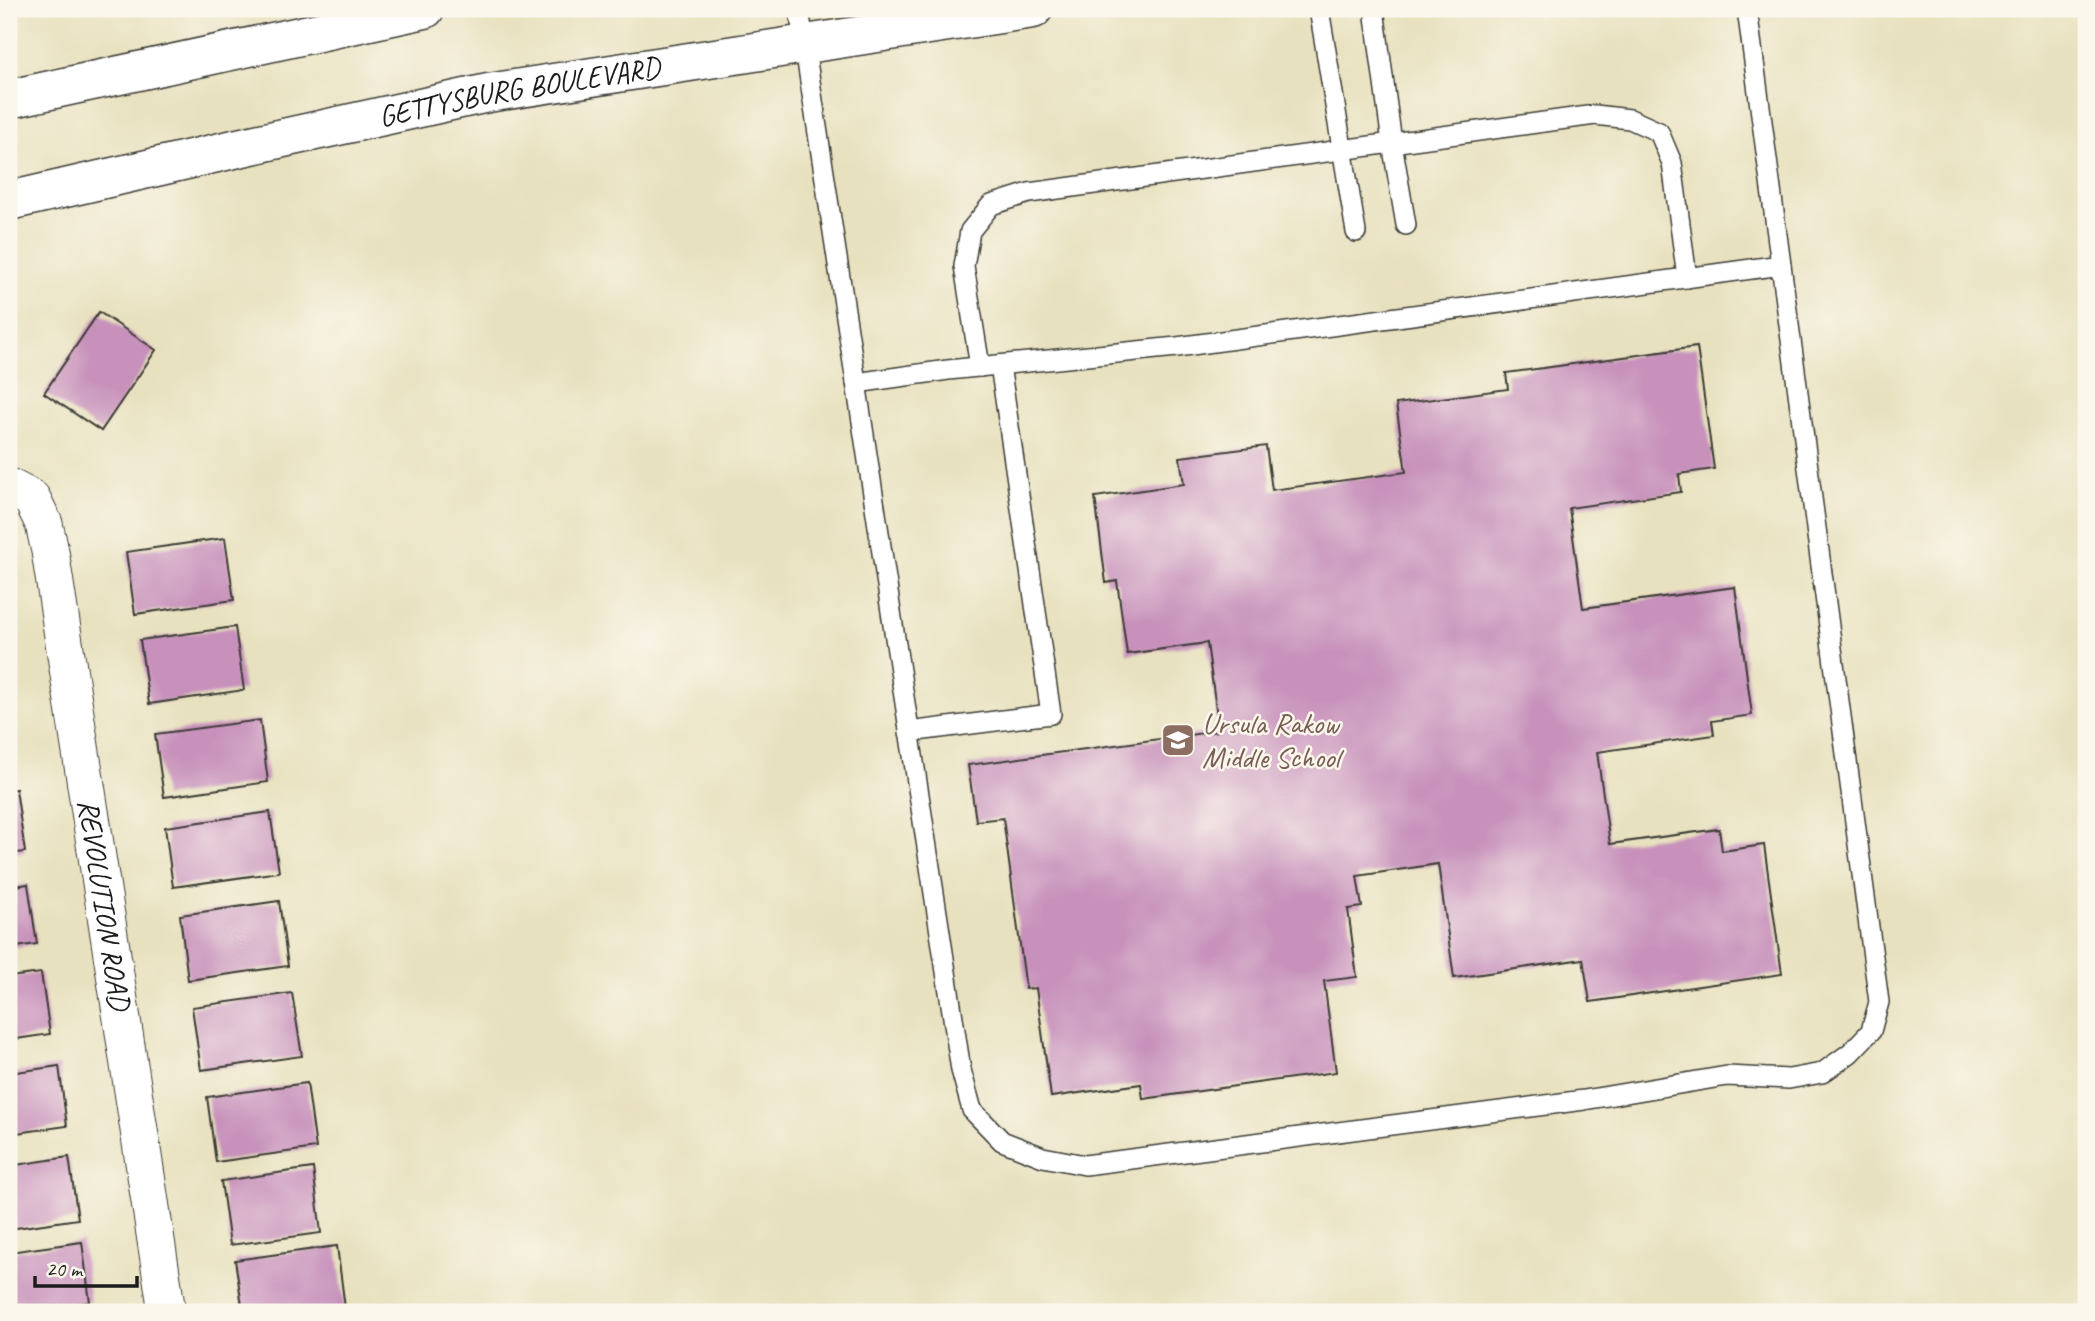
<svg xmlns="http://www.w3.org/2000/svg" width="2095" height="1321" font-family="Caveat,sans-serif">
<style>
.building{fill:#c791bb}
.lines{fill:none;stroke-linecap:round;stroke-linejoin:round}
.service-casing{stroke:#3b3a34;stroke-width:22}
.minor-casing{stroke:#3b3a34;stroke-width:39}
.tertiary-casing{stroke:#3b3a34;stroke-width:41}
.service{stroke:#fff;stroke-width:19}
.minor{stroke:#fff;stroke-width:37}
.tertiary{stroke:#fff;stroke-width:38}
.labels{text-anchor:middle;dominant-baseline:central;stroke-width:5;stroke-linejoin:round;paint-order:stroke}
.street-label{font-size:30px;fill:#1c1c1c;stroke:#fbf7ec}
.education-label{font-size:30px;fill:#785e54;stroke:#fbf7ec;text-anchor:start}
</style>
<rect width="100%" height="100%" fill="#fbf7ec"/>
<filter id="ink" filterUnits="userSpaceOnUse"><feTurbulence type="fractalNoise" baseFrequency=".0143" numOctaves="2"/><feDisplacementMap in="SourceGraphic" scale="14" xChannelSelector="R" yChannelSelector="G"/><feConvolveMatrix kernelMatrix="1 2 1 2 8 2 1 2 1" color-interpolation-filters="sRGB"/></filter>
<filter id="wash" filterUnits="userSpaceOnUse"><feTurbulence type="fractalNoise" baseFrequency=".00686" numOctaves="4" result="noise"/><feDisplacementMap in="SourceGraphic" scale="28" xChannelSelector="R" yChannelSelector="G"/><feGaussianBlur stdDeviation="1.57" result="paint"/><feColorMatrix in="noise" values="0 0 0 0 0 0 0 0 0 0 0 0 0 0 0 0 0 1.4 0 .05"/><feComposite in="paint" operator="in"/></filter>
<g filter="url(#wash)">
<rect width="100%" height="100%" fill="#e8e1bf"/>
<g id="blocks">
<g class="building">
<path d="M99,312L156,350L101,431L44,393Z"/>
<path d="M1697,347L1714,469L1679,474L1681,492L1569,508L1583,608L1735,587L1752,715L1712,721L1714,735L1597,752L1610,844L1719,829L1722,851L1764,845L1782,974L1590,1002L1583,959L1454,978L1438,864L1357,876L1362,907L1348,909L1357,977L1324,981L1336,1072L1143,1099L1141,1084L1051,1097L1036,988L1026,989L1003,818L976,821L968,765L1219,731L1207,643L1127,654L1117,581L1106,583L1095,497L1184,484L1180,457L1266,446L1272,490L1406,472L1396,404L1508,389L1506,373Z"/>
<path d="M225,538L234,600L135,614L126,552Z"/>
<path d="M235,627L244,690L149,704L140,640Z"/>
<path d="M260,720L268,782L164,797L155,734Z"/>
<path d="M16,789L25,852L9,854V790Z"/>
<path d="M270,812L279,872L173,887L165,827Z"/>
<path d="M28,884L37,944L9,948V887Z"/>
<path d="M279,901L288,966L188,980L180,915Z"/>
<path d="M41,973L50,1034L9,1040V977Z"/>
<path d="M292,993L302,1056L201,1070L192,1007Z"/>
<path d="M59,1066L67,1126L9,1134V1073Z"/>
<path d="M307,1083L316,1148L216,1162L207,1097Z"/>
<path d="M69,1157L78,1219L9,1229V1166Z"/>
<path d="M313,1168L321,1233L230,1245L221,1181Z"/>
<path d="M82,1242L90,1302L9,1312V1252Z"/>
<path d="M337,1246L345,1308L316,1312H243L235,1260Z"/>
</g>
</g>
</g>
<g filter="url(#ink)">
<use href="#blocks" fill-opacity="0" stroke="#3b3a34" stroke-width="2"/>
<g class="lines">
<g class="service-casing">
<g id="service">
<path d="M799,9L961,1070L972,1110L1002,1141L1043,1157L1085,1165L1584,1100L1727,1076L1789,1079L1822,1073L1850,1053L1871,1031L1879,1002L1747,9"/>
<path d="M1319,9L1356,232"/>
<path d="M1374,9L1392,143L1406,225"/>
<path d="M980,367L964,266L970,231L991,205L1029,193L1595,115L1630,119L1659,132L1672,163L1687,278"/>
<path d="M856,383L948,370L1177,347L1781,265"/>
<path d="M909,732L1051,714L1000,365"/>
</g>
</g>
<g class="minor-casing">
<g id="minor">
<path id="s1" d="M9,487L32,499L44,524L50,551L167,1312"/>
</g>
</g>
<g class="tertiary-casing">
<g id="tertiary">
<path d="M9,99L425,9"/>
<path id="s2" d="M9,201L247,146L488,93L1033,9"/>
</g>
</g>
<use href="#service" class="service"/>
<use href="#minor" class="minor"/>
<use href="#tertiary" class="tertiary"/>
</g>
</g>
<defs>
<g id="school-square" transform="scale(1.75)"><rect x="-9" y="-9" width="18" height="18" rx="4" fill="#8d6e63" stroke="#fbf7ec"/><path d="M0-5L7-2L0 1L-7-2ZM-4 1L0 2.5L4 1V4Q0 6-4 4Z" fill="#fff"/></g>
</defs>
<g fill-rule="evenodd">
<use href="#school-square" x="1178" y="740"/>
</g>
<g class="labels">
<g class="street-label">
<text stroke="none"><textPath href="#s2" startOffset="522">GETTYSBURG BOULEVARD</textPath></text>
<text stroke="none"><textPath href="#s1" startOffset="439">REVOLUTION ROAD</textPath></text>
</g>
<g class="education-label">
<text x="1202" y="723">Ursula Rakow<tspan x="1202" dy="34">Middle School</tspan></text>
</g>
</g>
<rect width="2095" height="1321" fill="none" stroke="#fbf7ec" stroke-width="35"/>
<path d="M35 1276v10h102v-10" fill="none" stroke="#1c1c1c" stroke-width="3.5"/>
<text x="46" y="1276" font-size="21" fill="#1c1c1c" stroke="#fbf7ec" stroke-width="5" paint-order="stroke">20 m</text>
</svg>
